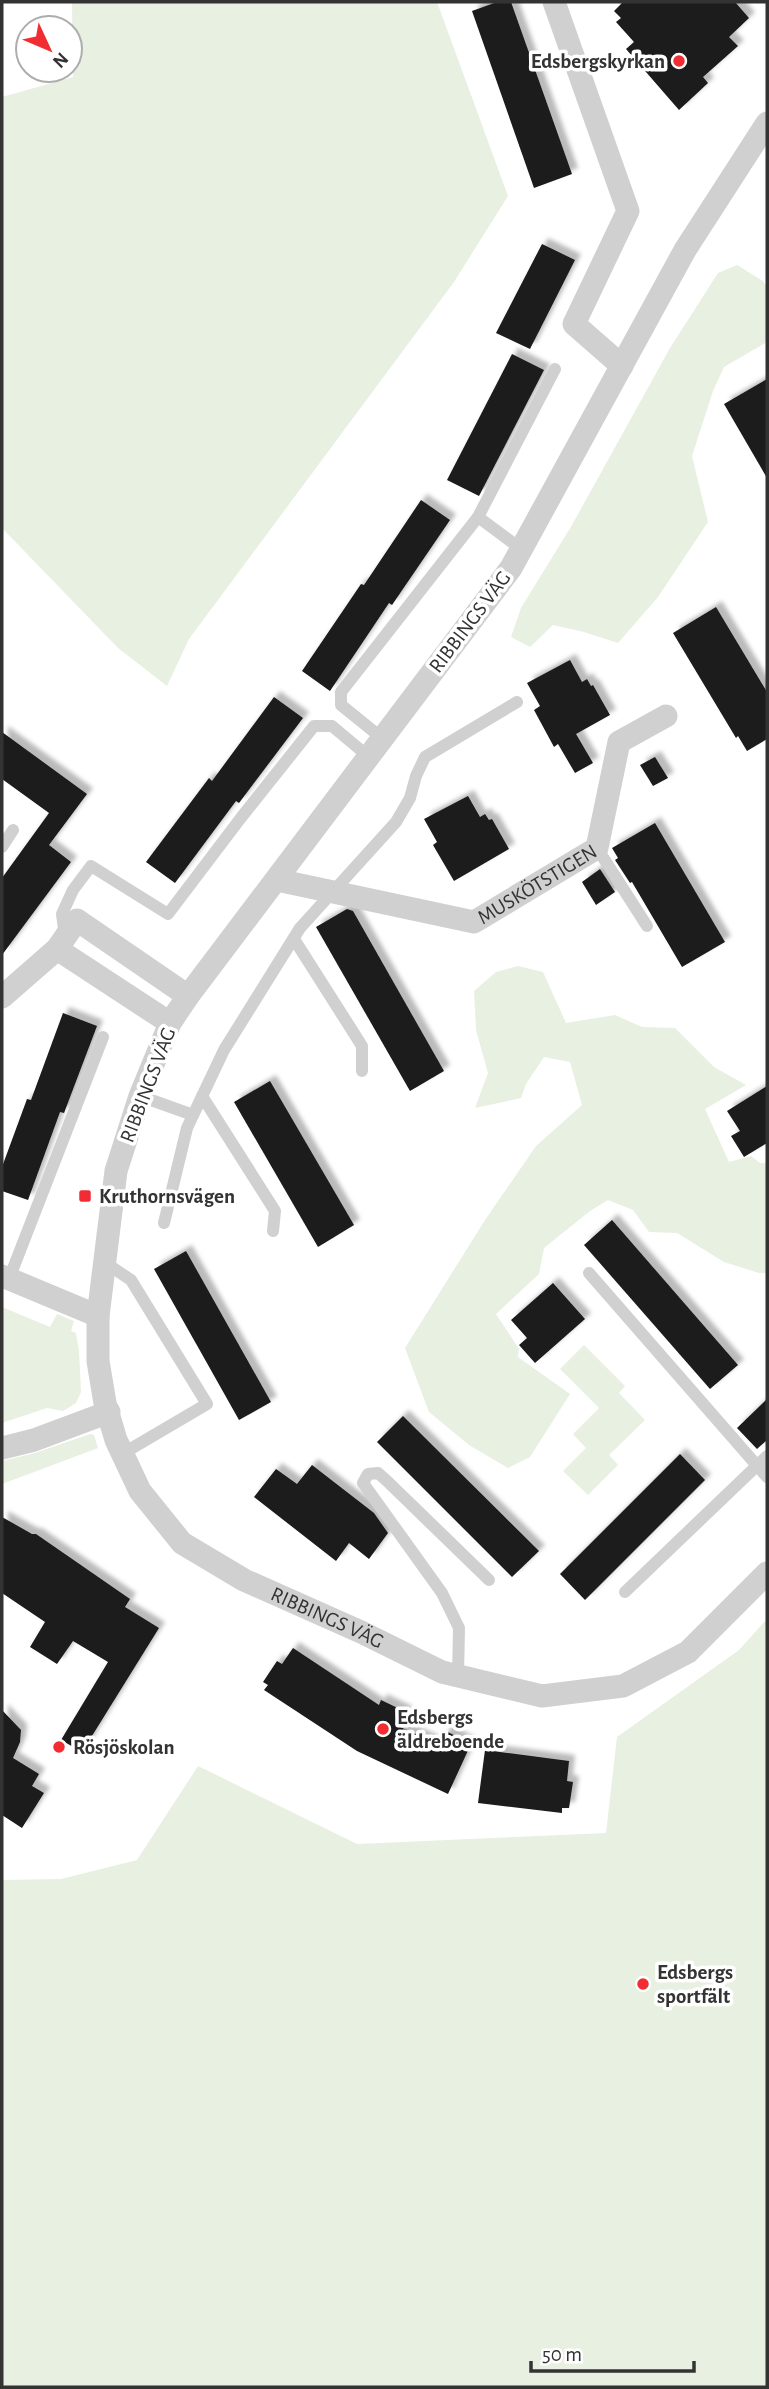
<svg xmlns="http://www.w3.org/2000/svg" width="769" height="2389" font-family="'Alegreya Sans',sans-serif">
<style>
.green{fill:#e8f0e1}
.building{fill:#1a1a1a;filter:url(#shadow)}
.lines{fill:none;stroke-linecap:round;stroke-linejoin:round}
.lane{stroke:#d0d0d0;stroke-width:12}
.street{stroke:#d0d0d0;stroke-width:23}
.poi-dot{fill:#f12d33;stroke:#fff;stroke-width:2.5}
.labels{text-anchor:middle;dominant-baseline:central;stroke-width:7;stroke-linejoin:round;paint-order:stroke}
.poi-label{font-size:21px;font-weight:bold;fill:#333;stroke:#fff;text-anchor:start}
.street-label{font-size:21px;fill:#333;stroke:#fff}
</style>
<defs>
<filter id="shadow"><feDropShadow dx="6" dy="-6" stdDeviation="2" flood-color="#0004"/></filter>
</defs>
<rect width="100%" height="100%" fill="#fff"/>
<g class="green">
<path d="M72,2H437L508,196L454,282L189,639L167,686L118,648L2,528V97L73,77Z"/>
<path d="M737,265L763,281L767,287V342L724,367L713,391L692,456L708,522L658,597L618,643L584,632L553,625L530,647L511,637L521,608L572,525L670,348L718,273Z"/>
<path d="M518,966L543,972L566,1023L615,1015L642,1027L675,1028L714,1067L746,1085L705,1109L729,1162L751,1156L760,1163H767V1273H759L724,1262L677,1233L649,1232L633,1210L608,1200L590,1211L544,1248L539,1274L496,1314L519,1349L518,1357L570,1394L530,1457L508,1468L469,1445L429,1412L405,1348L485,1220L536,1146L582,1105L570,1062L544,1057L526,1084L521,1098L475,1108L488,1073L476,1030L474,991L496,972Z"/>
<path d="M2,1307L50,1327L57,1314L74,1321L71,1331L76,1333L79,1351L81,1392L76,1403L63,1411L47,1408L2,1423Z"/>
<path d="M584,1345L625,1386L619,1393L645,1420L609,1455L618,1465L588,1495L563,1471L586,1448L573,1434L599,1408L560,1369Z"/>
<path d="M90,1434L94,1435L98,1448L2,1484V1461L35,1453Z"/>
<path d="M767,1619V2387H2V1880L61,1879L137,1860L198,1766L357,1844L606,1833L617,1737L739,1650Z"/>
</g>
<g class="building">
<path d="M497,2H511L572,174L534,188L472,11Z"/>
<path d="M623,2H735L749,18L729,37L738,46L703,77L708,83L679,110L626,49L634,42L616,22L621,18L614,11Z"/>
<path d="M542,244L575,260L530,349L496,333Z"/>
<path d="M512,354L544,370L479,496L447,480Z"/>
<path d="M767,379V478L724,404Z"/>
<path d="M421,500L450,520L392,605L389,603L330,691L302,671L361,584L364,585Z"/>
<path d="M716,607L767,692V739L747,751L738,736L736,738L673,633Z"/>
<path d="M570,660L582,682L587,679L591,686L593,685L610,715L576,734L593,763L575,773L558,744L554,747L534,710L540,706L527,683Z"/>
<path d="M274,697L303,718L239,803L236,801L175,883L146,862L209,778L212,781Z"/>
<path d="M2,732L87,794L49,845L71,862L2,955V878L49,813L2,779Z"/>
<path d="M655,757L668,778L653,786L640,765Z"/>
<path d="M468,796L480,817L485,814L489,820L492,819L509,849L454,881L433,845L437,842L424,819Z"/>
<path d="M655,823L725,942L682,967L632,882L630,883L615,860L618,858L612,848Z"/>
<path d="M600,869L615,892L596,905L582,882Z"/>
<path d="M347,909L353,911L444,1071L410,1091L316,927Z"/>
<path d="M63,1013L97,1026L64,1113L60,1112L28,1200L2,1191V1167L27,1099L31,1100Z"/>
<path d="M270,1081L354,1225L318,1247L234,1102Z"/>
<path d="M767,1086V1143L744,1157L731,1136L740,1131L727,1111Z"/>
<path d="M612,1220L738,1365L710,1389L584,1245Z"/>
<path d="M186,1251L271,1402L239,1420L154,1269Z"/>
<path d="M553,1283L585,1319L535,1363L519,1345L527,1338L511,1320Z"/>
<path d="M767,1399V1440L757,1449L737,1428Z"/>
<path d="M403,1416L539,1551L512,1577L377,1442Z"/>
<path d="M680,1454L705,1480L585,1600L560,1574Z"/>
<path d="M312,1465L374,1513L388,1533L369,1559L349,1543L336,1561L254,1497L276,1469L297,1484Z"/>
<path d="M2,1517L32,1534H36L130,1599L125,1607L159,1628L82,1752L61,1740L108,1662L73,1641L57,1664L30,1647L45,1622L2,1593Z"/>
<path d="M293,1648L379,1705L381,1700L406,1712L400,1727L439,1744L446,1731L471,1744L448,1794L357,1751L264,1690L268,1685L263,1682L277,1661L282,1664Z"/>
<path d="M2,1710L21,1730L20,1742L13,1758L39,1774L32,1786L44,1793L22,1828L2,1815Z"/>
<path d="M485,1750L569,1761L567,1781L573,1782L569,1808H562V1813L478,1803Z"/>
</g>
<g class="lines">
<g class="lane">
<path d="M478,517L521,549"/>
<path d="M383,739L341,705V692L478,517L555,369"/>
<path d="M2,847L13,830"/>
<path d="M597,848L647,926"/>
<path d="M65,937L62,914L73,890L91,866L168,914L240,819L314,726H332L369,757"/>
<path d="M294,939L362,1046V1071"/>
<path d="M140,1096L193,1115"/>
<path d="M202,1096L275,1211L273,1231"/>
<path d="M164,1223L187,1128L224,1050L300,928L396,822L410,798L416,776L425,757L517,702"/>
<path d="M104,1262L131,1280L207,1404L122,1454"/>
<path d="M589,1273L767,1477"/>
<path d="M9,1279L103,1037"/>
<path d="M625,1592L767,1456"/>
<path d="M458,1676L459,1628L442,1593L363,1483L368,1474L378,1473L386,1480L489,1580"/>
</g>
<g class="street">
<path d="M554,2L628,211L574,324L622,366"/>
<path id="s1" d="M767,123L685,250L511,568L188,996L170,1023L140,1096L116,1171L98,1316V1361L105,1403L116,1440L140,1491L182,1543L244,1580L361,1632L442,1672L542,1696L623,1686L688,1652L767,1573"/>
<path id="s2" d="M277,880L474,922L597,848L619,742L666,716"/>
<path d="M57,949L170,1023"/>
<path d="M2,997L57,949L77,920L188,996"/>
<path d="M2,1276L98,1316"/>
<path d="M2,1448L34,1440L109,1412"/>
</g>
</g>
<g class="poi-dot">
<circle cx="679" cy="61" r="7"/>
<rect x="78" y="1189" width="14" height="14" rx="3.5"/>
<circle cx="383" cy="1729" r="7"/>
<circle cx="59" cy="1747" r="7"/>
<circle cx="643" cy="1984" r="7"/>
</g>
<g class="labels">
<g class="poi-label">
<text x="665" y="61" text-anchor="end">Edsbergskyrkan</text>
<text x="99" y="1196">Kruthornsvägen</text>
<text x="397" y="1717">Edsbergs<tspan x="397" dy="24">äldreboende</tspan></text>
<text x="73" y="1747">Rösjöskolan</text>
<text x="657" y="1972">Edsbergs<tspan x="657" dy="24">sportfält</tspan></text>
</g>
<g class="street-label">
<text transform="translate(470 622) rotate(-53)">RIBBINGS VÄG</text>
<text stroke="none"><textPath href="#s2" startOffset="275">MUSKÖTSTIGEN</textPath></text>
<text transform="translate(148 1085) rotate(-69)">RIBBINGS VÄG</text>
<text stroke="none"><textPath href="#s1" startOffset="1799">RIBBINGS VÄG</textPath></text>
</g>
</g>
<rect width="769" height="2389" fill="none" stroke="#333333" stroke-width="7"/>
<g transform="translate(49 49) rotate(134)"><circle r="33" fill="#ffffff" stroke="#adadad" stroke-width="2"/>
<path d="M0-5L12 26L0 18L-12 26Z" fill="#f12d33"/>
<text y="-10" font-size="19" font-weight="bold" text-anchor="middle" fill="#333333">N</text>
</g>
<path d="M531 2361v10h163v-10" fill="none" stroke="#333333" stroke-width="3.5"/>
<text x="542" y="2361" font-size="21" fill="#333333" stroke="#ffffff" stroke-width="5" paint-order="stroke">50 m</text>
</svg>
